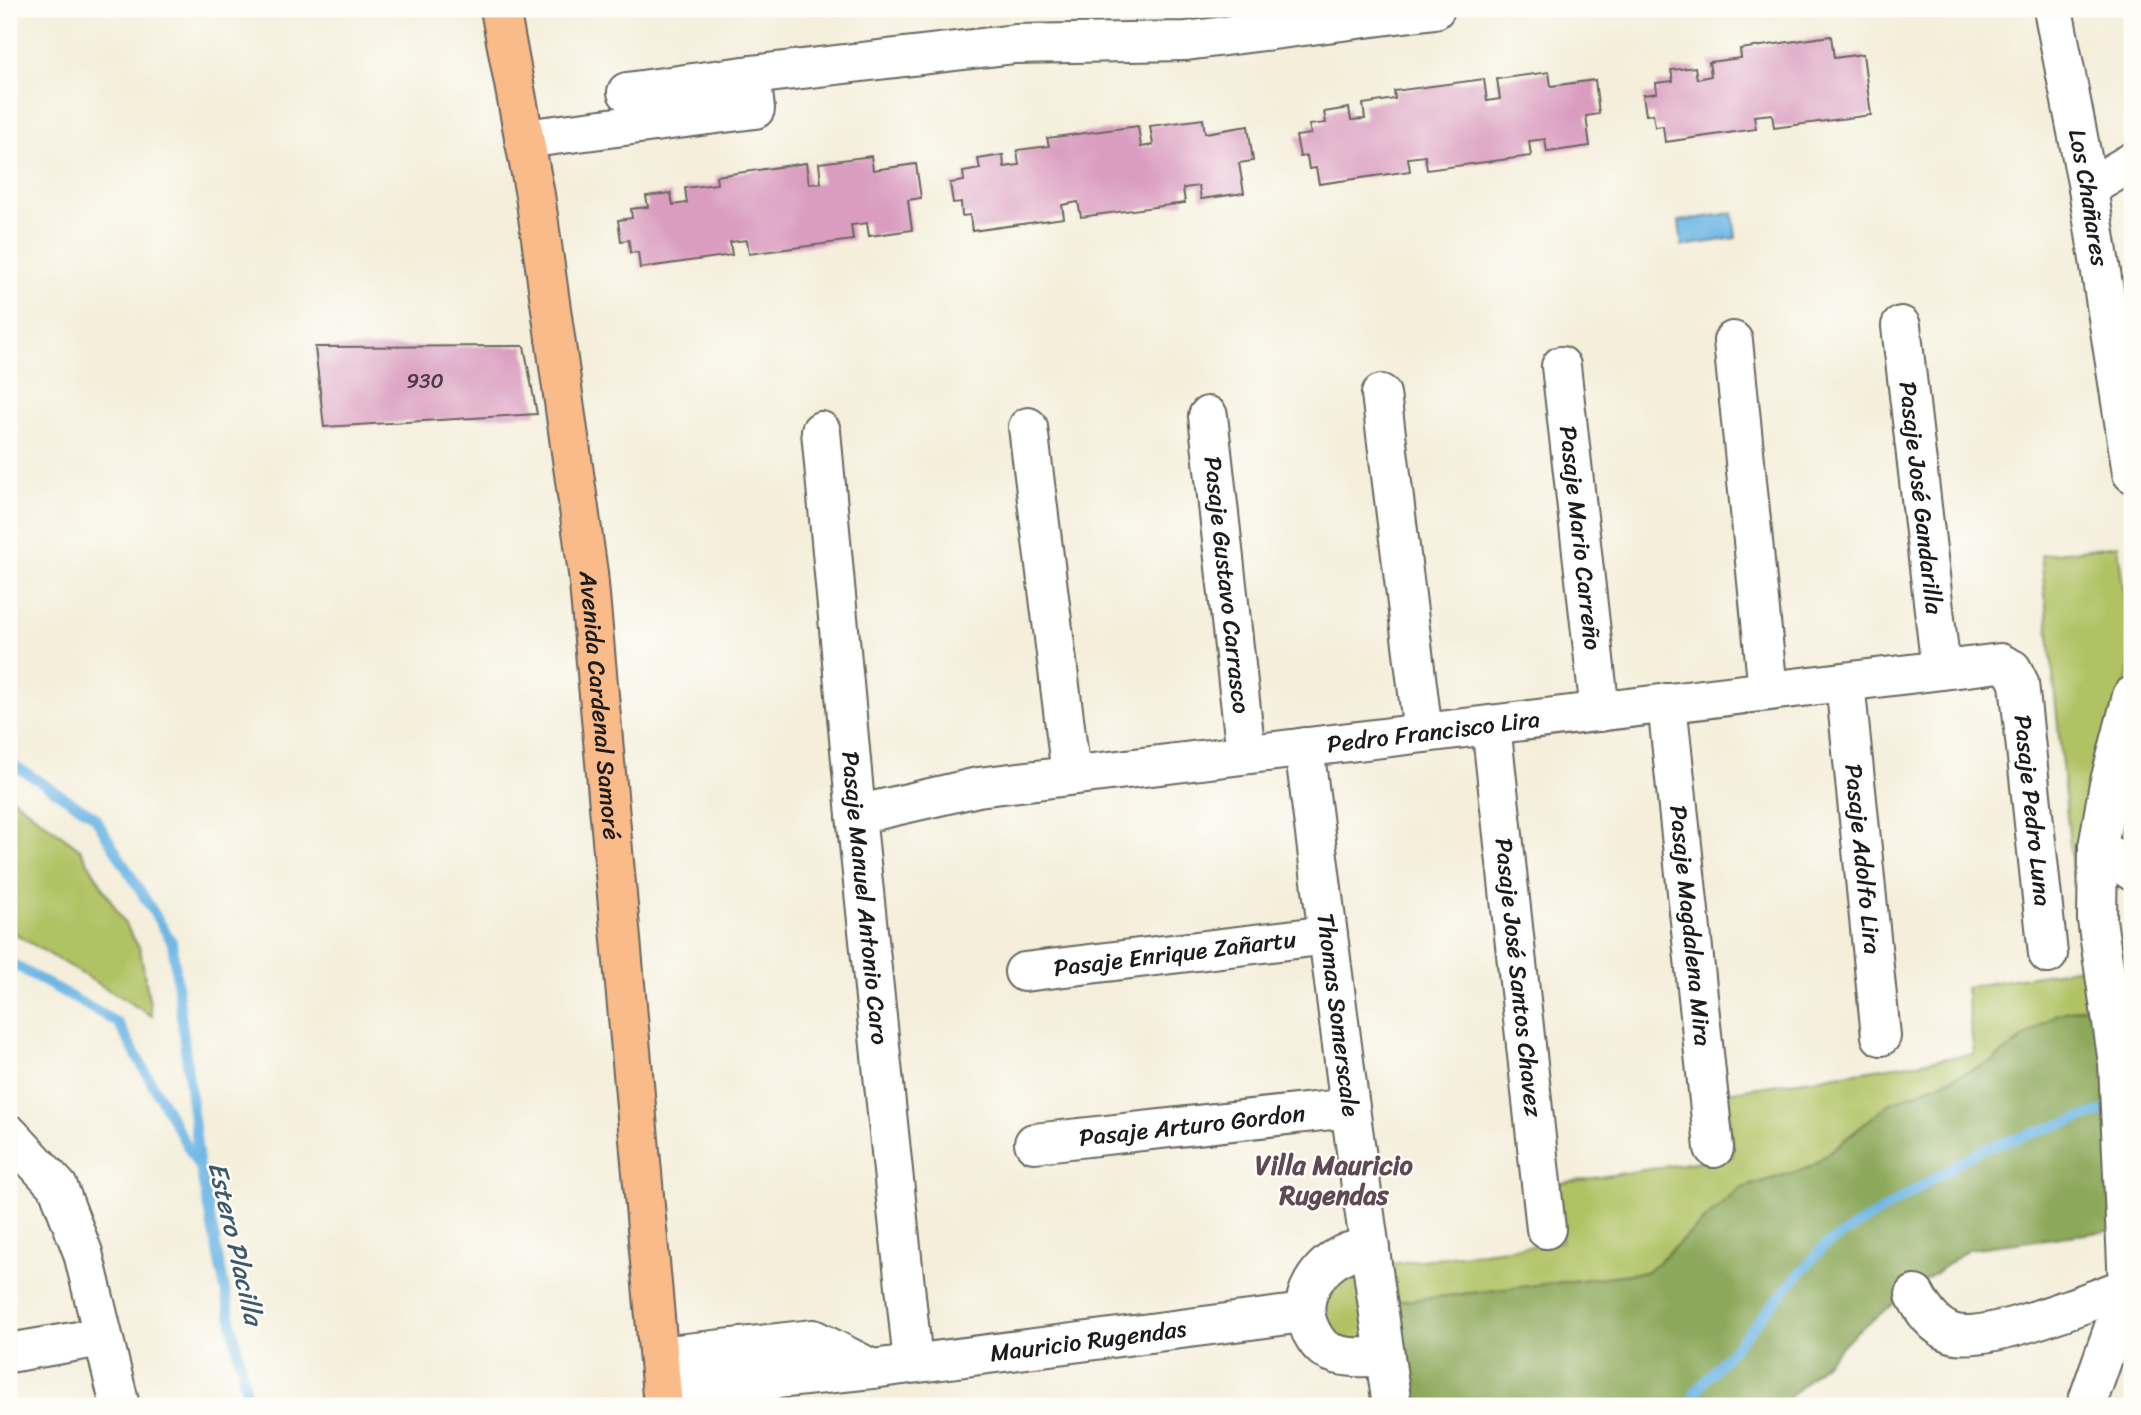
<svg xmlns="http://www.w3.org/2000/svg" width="2141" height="1415" font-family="Sriracha,sans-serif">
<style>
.green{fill:#b1c265;stroke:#666f40;stroke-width:2}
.forest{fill:#8ca85a;stroke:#54623b;stroke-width:2}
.water{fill:#6db6e5;stroke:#446980;stroke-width:2}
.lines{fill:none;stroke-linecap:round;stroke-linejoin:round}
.stream{stroke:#6db6e5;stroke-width:10}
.building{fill:#da9dc0}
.minor-casing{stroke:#68665e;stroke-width:42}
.major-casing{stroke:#68665e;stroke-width:42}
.minor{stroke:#fff;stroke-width:38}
.major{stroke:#fabb8b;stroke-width:38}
.labels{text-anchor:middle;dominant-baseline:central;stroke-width:5;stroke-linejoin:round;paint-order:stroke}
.number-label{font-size:21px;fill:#4c3c45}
.street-label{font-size:24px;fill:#1c1c1c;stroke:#fdfcf7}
.neighbourhood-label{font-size:26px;font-weight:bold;fill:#5e4955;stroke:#fdfcf7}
.water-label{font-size:26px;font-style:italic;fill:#3c5a6c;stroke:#fdfcf7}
</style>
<rect width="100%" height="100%" fill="#fdfcf7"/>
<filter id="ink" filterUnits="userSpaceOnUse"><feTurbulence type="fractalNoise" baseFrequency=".0143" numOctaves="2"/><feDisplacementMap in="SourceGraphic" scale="14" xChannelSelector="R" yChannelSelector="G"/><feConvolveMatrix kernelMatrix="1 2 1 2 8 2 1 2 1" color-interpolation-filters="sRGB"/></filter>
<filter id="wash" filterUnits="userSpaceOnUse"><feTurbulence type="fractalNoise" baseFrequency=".00686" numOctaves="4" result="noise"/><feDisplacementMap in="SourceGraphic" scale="28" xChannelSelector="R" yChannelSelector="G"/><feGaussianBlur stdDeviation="1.57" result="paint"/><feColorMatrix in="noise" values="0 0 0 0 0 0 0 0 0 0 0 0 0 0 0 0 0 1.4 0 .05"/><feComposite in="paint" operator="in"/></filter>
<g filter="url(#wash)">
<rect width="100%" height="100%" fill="#f4eeda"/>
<g class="green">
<path d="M2118,545L2131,654L2128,678L2094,773L2073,876L2041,555Z"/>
<path d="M9,796L80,849L140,949L152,1016L9,930Z"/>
<path d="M2098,965L2103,1002L2055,1015L1991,1062L1889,1104L1811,1167L1739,1189L1647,1272L1395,1302L1390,1264L1561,1242L1555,1184L1733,1156L1726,1092L1974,1054L1966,987Z"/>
<path d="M1370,1248L1385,1356L1348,1357L1307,1290Z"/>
</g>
<path class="forest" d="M2103,1002L2118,1230L1968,1249L1856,1332L1781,1406H1407L1395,1302L1647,1272L1739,1189L1811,1167L1889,1104L1991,1062L2055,1015Z"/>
<path class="water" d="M1733,213L1736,238L1682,246L1679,221Z"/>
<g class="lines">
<g class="stream">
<path d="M9,762L94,816L172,942L199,1161"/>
<path d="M9,962L118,1023L200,1169L249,1406"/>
<path d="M1692,1406L1695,1392L1824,1246L1980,1150L2112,1108"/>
</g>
</g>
<g id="blocks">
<g class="building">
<path d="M1831,36L1834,58L1863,54L1871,115L1774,128L1772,114L1754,116L1756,129L1665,142L1663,126L1655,127L1653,114L1646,115L1643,95L1657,93L1656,83L1673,81L1671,70L1695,67L1697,79L1711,76L1709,62L1741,58L1740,49Z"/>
<path d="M1549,72L1551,86L1595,80L1599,114L1586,116L1590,146L1547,152L1545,139L1529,141L1531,156L1427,170L1425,156L1408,158L1410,171L1319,184L1316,168L1309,169L1307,156L1300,157L1296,136L1311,134L1309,125L1326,123L1324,112L1349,108L1351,120L1365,119L1363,104L1395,99L1394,91L1484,79L1487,101L1500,99L1497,79Z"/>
<path d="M1203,119L1205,133L1248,126L1253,161L1239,163L1244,193L1201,199L1199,186L1183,188L1185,203L1081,217L1078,202L1062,205L1064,218L972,231L970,215L962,216L961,202L953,203L950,183L964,181L963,172L980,169L978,159L1003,155L1004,167L1019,165L1017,150L1049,146L1047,138L1138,126L1141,147L1153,145L1150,126Z"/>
<path d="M871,156L873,170L916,164L921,198L908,200L912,230L869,236L867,223L851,225L853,240L749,254L747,240L730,242L732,255L640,268L638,252L630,253L629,240L621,241L618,220L632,218L631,209L648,207L646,196L671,193L673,205L687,203L685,188L717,184L716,176L806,163L809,184L821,183L819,163Z"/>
<path d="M524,346L537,414L324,427L315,347Z"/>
</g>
</g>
</g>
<g filter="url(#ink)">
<use href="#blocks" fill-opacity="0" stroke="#68665e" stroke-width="2"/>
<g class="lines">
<g class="minor-casing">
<g id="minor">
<path id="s1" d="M2053,9L2088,188L2132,473"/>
<path d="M627,92L751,75"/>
<path d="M524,139L755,109L751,75L1015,44L1186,41L1435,9"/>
<path d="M2088,188L2132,162"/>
<path id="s2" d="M1901,326L1941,670"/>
<path d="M1733,341L1768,691"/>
<path id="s3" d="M1561,366L1600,712"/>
<path d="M1381,394L1423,733"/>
<path id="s4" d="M1208,416L1246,754"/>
<path d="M1028,427L1071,775"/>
<path id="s5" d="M821,431L856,815L913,1363"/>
<path id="s6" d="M1845,682L1881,1036"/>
<path id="s7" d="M1667,703L1714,1148"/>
<path id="s8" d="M1491,725L1546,1229"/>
<path id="s9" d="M1304,747L1350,1108L1392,1406"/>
<path id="s10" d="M856,815L978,787L2000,663L2012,669L2019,683L2048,954"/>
<path d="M2098,847L2132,871"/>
<path id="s11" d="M1024,972L1328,935"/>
<path d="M9,1134L58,1187L83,1253L120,1406"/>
<path id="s12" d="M1034,1143L1350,1108"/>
<path d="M1370,1248C1362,1249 1352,1250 1344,1254C1318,1267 1298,1296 1308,1324C1311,1333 1318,1345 1326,1350C1344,1360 1366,1357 1385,1356"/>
<path d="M1915,1295C1923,1310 1934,1327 1952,1333C1986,1344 2093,1300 2128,1287L2132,1289"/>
<path d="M9,1353L102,1337"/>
<path d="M659,1356L813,1339L872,1369"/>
<path id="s13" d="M662,1391L872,1369L1304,1313"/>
<path d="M2086,1406L2128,1287L2118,1063L2097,920L2098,847L2108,789L2132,696"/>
</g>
</g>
<g class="major-casing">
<g id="major">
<path id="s14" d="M500,9L535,195L588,573L663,1406"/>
</g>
</g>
<use href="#minor" class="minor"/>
<use href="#major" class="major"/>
</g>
</g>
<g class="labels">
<g class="number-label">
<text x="425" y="381">930</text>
</g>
<g class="street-label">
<text stroke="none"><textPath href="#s1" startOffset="192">Los Chañares</textPath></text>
<text stroke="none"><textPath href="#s2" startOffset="173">Pasaje José Gandarilla</textPath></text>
<text stroke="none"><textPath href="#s3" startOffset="173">Pasaje Mario Carreño</textPath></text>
<text stroke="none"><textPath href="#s4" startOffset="170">Pasaje Gustavo Carrasco</textPath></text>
<text stroke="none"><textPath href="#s14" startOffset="704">Avenida Cardenal Samoré</textPath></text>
<text stroke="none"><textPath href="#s10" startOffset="584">Pedro Francisco Lira</textPath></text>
<text stroke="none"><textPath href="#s10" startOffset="1312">Pasaje Pedro Luna</textPath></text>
<text stroke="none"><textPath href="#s6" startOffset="178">Pasaje Adolfo Lira</textPath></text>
<text stroke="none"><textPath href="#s5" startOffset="469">Pasaje Manuel Antonio Caro</textPath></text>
<text stroke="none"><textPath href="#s7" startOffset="224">Pasaje Magdalena Mira</textPath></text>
<text stroke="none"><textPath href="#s11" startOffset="152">Pasaje Enrique Zañartu</textPath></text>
<text stroke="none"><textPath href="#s8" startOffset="254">Pasaje José Santos Chavez</textPath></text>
<text stroke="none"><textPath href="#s9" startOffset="270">Thomas Somerscale</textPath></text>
<text stroke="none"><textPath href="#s12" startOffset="159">Pasaje Arturo Gordon</textPath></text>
<text stroke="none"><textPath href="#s13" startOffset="429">Mauricio Rugendas</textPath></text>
</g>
<g class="neighbourhood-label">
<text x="1334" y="1165">Villa Mauricio<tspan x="1334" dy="30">Rugendas</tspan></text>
</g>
<g class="water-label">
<text transform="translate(236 1243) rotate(77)">Estero Placilla</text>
</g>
</g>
<rect width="2141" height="1415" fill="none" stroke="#fdfcf7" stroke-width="35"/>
</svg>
